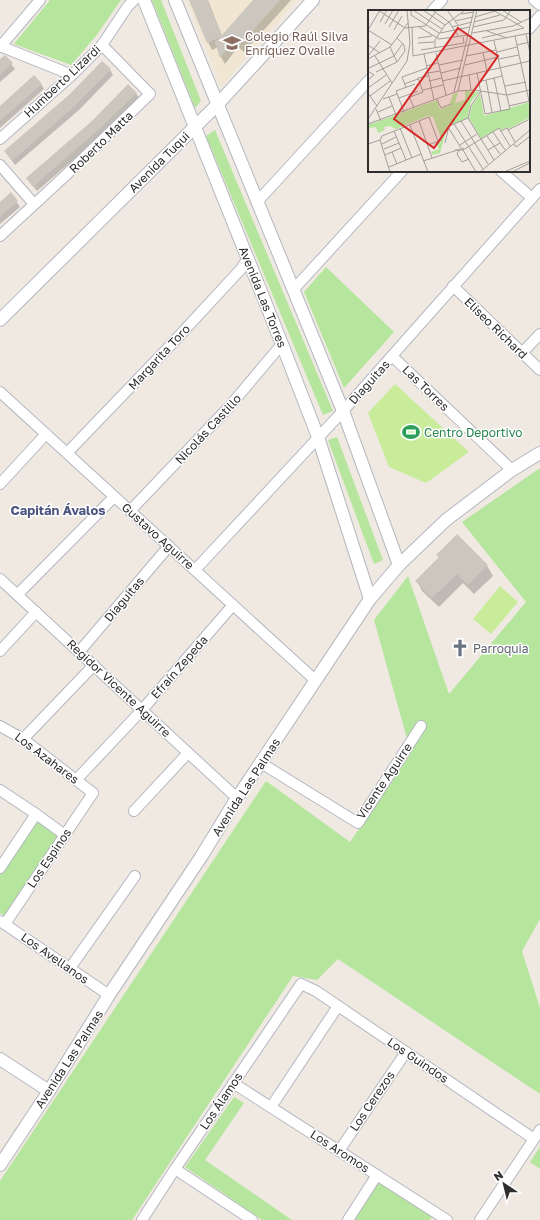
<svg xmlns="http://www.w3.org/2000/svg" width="540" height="1220" font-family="'Golos Text',sans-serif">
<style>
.education{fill:#f0e6d1}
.green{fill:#b6e59e}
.pitch{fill:#c9ec9a}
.shadow{fill:#0003}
.building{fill:#cbc7bf}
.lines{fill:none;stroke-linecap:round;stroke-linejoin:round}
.minor-casing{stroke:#b4b7c1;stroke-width:12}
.tertiary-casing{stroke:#b4b7c1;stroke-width:14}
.minor{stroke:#fff;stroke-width:10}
.tertiary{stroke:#fff;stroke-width:12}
.labels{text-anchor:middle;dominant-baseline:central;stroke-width:3;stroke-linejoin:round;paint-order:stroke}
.education-label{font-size:12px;fill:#785e54;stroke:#fff;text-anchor:start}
.street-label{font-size:12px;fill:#2e2e2e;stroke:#fff}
.leisure-label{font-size:12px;fill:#27864d;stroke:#fff;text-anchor:start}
.worship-label{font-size:12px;fill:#5b616d;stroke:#fff;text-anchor:start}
.neighbourhood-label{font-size:13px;font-weight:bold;fill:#4d5680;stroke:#fff}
.inset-road{fill:none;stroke:#a29e99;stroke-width:1}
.view{fill:#d62828;fill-opacity:0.15;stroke:#d62828;stroke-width:2}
.inset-edge{fill:none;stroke:#2e2e2e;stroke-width:2}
</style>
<rect width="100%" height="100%" fill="#efe9e1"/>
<path class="education" d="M187,0H297L221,86Z"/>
<g class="green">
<path d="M50,0H121L96,36L71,65L14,44Z"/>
<path d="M152,0H161L201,101L195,108Z"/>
<path d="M215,130L333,411L323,415L206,136Z"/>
<path d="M326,267L394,332L344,388L304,292Z"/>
<path d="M337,437L383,560L374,564L328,440Z"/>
<path d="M540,468V919L522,951L540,1008V1094L338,959L317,980L293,976L132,1220H0V1181L266,781L350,842L411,753L374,620L408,576L449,694L526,602L462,522Z"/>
<path d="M36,819L60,836L7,917L0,913V874Z"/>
<path d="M234,1097L244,1103L205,1160L292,1220H262L185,1167Z"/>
<path d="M540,1147V1169L530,1162Z"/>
<path d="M378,1179L433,1215L430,1220H352Z"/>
</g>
<g class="pitch">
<path d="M395,384L469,452L426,483L389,467L368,413Z"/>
<path d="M500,586L518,602L491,634L473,619Z"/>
</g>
<g class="shadow">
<path d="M190,0H208L222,36L255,0H291L244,52L238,47L225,64L221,57L218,47L212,50L208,42Z"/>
<path d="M5,56L15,69L0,82V60Z"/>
<path d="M110,70L113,75L79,110L15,165L6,152Z"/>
<path d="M41,84L44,89L0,128V107Z"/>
<path d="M136,93L139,98L117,120L80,154L37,191L27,178L86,128Z"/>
<path d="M11,194L20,207L0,224V203Z"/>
<path d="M437,555L487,566L493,576L474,594L463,583L439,607L422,591L417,581L439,558Z"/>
</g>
<g class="building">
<path d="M189,0H207L222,35L253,0H280L239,46L233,41L220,58L215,42L220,37L207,43Z"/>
<path d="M5,55L13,63L0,75V59Z"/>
<path d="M102,61L111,69L76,105L12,161L4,151L70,94Z"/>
<path d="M34,75L42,84L0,121V106Z"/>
<path d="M128,84L137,93L96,132L33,187L26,178L92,121Z"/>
<path d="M11,192L18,201L0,217V202Z"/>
<path d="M457,534L488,565L468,585L457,574L432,598L415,581L439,557L436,555Z"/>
</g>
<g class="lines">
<g class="minor-casing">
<g id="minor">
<path d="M534,0L540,5"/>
<path d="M432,11L442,0"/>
<path d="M529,29L540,16"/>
<path d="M0,46L72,75"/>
<path d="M0,47L40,0"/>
<path d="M0,139L72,75L102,45L128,6L134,0"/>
<path d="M0,165L34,204"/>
<path d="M501,171L532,198"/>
<path d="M257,202L369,80"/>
<path d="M0,236L66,175L150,94L102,45"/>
<path d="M453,286L540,370"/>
<path d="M293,290L402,171"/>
<path d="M522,353L540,334"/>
<path d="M392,356L512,470"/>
<path d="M0,392L315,680"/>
<path d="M67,453L166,350L241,269L248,258"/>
<path d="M0,484L46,434"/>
<path d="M130,511L229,407L282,344"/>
<path d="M195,570L343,411L540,189"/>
<path d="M0,579L237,798"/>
<path d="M17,595L114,497"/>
<path d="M0,651L36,612"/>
<path d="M79,652L169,546"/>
<path d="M0,726L23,739L93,793L5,924"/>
<path d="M23,739L94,665"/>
<path d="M261,763L358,823L421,726"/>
<path d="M76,780L142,710L233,605"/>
<path d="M0,790L36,814L65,835"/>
<path d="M134,811L188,753"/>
<path d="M0,868L36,814"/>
<path d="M0,921L109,995"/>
<path d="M70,968L135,876"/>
<path d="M233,1083L447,1220"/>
<path d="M271,1107L338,1006"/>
<path d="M339,1151L406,1052"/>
<path d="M175,1169L252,1220"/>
<path d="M142,1220L175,1169L301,984L316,991L534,1139"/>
<path d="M348,1220L377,1175"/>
<path d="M480,1220L540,1130"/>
</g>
</g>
<g class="tertiary-casing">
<g id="tertiary">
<path d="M144,0L282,344L318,437L370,599"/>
<path d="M175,0L343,411L399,565"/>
<path d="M0,320L217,105L313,0"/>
<path d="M0,1059L49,1091"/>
<path d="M0,1165L49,1091L109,995L201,857L237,798L370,599L399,565L446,520L512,470L540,453"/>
</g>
</g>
<use href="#minor" class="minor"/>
<use href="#tertiary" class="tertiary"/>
</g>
<defs>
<g id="school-bare" transform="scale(1.38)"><path d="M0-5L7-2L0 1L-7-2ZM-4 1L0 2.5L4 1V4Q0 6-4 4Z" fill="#8d6e63" stroke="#fff" stroke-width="2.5" paint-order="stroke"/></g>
<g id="stadium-bare" transform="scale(1.38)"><path d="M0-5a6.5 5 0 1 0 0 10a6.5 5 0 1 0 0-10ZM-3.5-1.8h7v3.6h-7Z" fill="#2e9e5b" stroke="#fff" stroke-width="2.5" paint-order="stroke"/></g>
<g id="church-bare" transform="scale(1.38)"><path d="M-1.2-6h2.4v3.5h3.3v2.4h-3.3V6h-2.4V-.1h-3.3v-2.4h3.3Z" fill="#6b7280" stroke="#fff" stroke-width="2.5" paint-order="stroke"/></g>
</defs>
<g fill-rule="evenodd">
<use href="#school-bare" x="232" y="43"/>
<use href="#stadium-bare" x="411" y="432"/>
<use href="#church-bare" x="460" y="648"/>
</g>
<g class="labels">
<g class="education-label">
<text x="245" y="36">Colegio Raúl Silva<tspan x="245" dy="14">Enríquez Ovalle</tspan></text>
</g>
<g class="street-label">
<text transform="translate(62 81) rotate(-43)">Humberto Lizardi</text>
<text transform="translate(101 142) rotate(-44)">Roberto Matta</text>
<text transform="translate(159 162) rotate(-45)">Avenida Tuqui</text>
<text transform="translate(263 297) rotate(68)">Avenida Las Torres</text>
<text transform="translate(496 328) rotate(44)">Eliseo Richard</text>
<text transform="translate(159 357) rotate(-47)">Margarita Toro</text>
<text transform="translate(369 382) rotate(-48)">Diaguitas</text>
<text transform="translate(426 388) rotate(44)">Las Torres</text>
<text transform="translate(208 429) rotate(-47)">Nicolás Castillo</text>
<text transform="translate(158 536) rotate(42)">Gustavo Aguirre</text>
<text transform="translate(124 599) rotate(-50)">Diaguitas</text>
<text transform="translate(179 667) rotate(-49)">Efraín Zepeda</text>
<text transform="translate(119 688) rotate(43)">Regidor Vicente Aguirre</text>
<text transform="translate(47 758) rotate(37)">Los Azahares</text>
<text transform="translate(384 781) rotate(-56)">Vicente Aguirre</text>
<text transform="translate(246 787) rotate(-57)">Avenida Las Palmas</text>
<text transform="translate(49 858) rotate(-56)">Los Espinos</text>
<text transform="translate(55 958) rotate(35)">Los Avellanos</text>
<text transform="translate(69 1059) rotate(-57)">Avenida Las Palmas</text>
<text transform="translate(418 1060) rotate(34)">Los Guindos</text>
<text transform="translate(221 1101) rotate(-56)">Los Álamos</text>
<text transform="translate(372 1101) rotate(-56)">Los Cerezos</text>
<text transform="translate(340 1151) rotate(33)">Los Aromos</text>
</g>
<g class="leisure-label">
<text x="424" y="432">Centro Deportivo</text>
</g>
<g class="worship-label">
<text x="473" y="648">Parroquia</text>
</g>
<g class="neighbourhood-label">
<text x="58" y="510">Capitán Ávalos</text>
</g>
</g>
<g transform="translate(368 10)">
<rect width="162" height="162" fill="#efe9e1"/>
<path d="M97,81L111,82L103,92L99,108L79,117L72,143L65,145L63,142L71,139L68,133L74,131L65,107L60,106L28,119L22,116L16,117L17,120L10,123L8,117L0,118V115L69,90L72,99L81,96L85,84L90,82L87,93L97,90ZM112,84L116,106L162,92L161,108L140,119L139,117L133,120L131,118L113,128L101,108L104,96Z" fill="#b6e59e"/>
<path class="inset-road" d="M10,0L37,18M43,0V5L71,23M45,0L74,19M55,0L77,15M64,0L81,12L91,27M79,0L90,15M125,0L156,18M134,0L153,12M93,4L106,2M107,7L127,1M87,11L105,7M12,12L19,0M106,12L132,5M17,14L25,0M21,17L31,0M44,17L45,46L162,23M51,17L71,29L101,25M84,17L104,12M105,17L136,10L143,0M37,18L57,16L69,0M0,20L24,35M0,20L12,0M26,20L34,6M119,21L139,28M72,23L102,17M104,23L145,16L162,8M158,24L162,43M147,26L161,91M50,28L64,26M114,28L156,18M50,33L66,32M0,35L12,43M149,35L162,32M22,37L29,52M67,38V30L77,15L97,0M53,40L96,33L95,27M129,42L149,37M68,43L78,85M115,43L119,61M56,44L66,90M1,45L12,31M7,46L24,73M98,46L128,40M0,49L22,37L40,13M131,49L151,45M71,55L95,50M97,55L130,47M58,56L70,53M1,58L26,46L35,33M0,61L6,65L0,70M8,62L29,52L37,41L36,35L29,28M60,63L72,61M73,63L93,58M109,63L117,104L142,99L126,31M101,65L103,80M126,68L133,101M118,70L124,102M61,71L74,68M74,71L162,51M110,72L134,66M36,74L50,69M137,76L158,72M38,77L34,67L59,58M0,78L18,65M55,80L75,75M90,81L109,0M86,82L106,0M112,82L103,96L100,108L126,150M0,83L9,96M2,86L22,71M41,86L46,98M21,87L28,105M42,87L55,82L50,68L60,66M31,88L50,81M15,89L29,84M69,89L73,98L83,94M141,96L162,91M8,99L13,111M10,102L24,96M36,102L28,81L47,74M0,109L39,51L42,33L39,0M51,111L64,148M93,111L120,154M0,114L90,81L106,80L139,85L162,80M86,114L115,159M42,115L60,162M80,117L93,138M32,118L44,148M140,120L162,109M26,121L38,150M133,121L139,118L147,132M125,122L137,140M119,126L132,144M12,130L14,126L61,107L70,131M12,130L22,162M77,133L81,116L100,108M0,134L12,130M14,134L28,127M146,134L148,137L161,127M60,135L74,130M92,135L109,124M16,139L31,133M87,140H95L131,118L142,136M91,140L89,144L94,152L101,149M95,140L108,162M120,140L132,133M24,142L29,154M17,145L33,138M55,151L96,138M21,157L53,144M112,162L162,120M136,162L162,151M144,162L162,153"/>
<path class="view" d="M90,18L130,46L66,138L26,109Z"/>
<rect width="162" height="162" class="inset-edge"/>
</g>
<g transform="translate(504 1184) rotate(325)" stroke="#ffffff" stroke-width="3" paint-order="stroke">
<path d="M0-3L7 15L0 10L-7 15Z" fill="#2e2e2e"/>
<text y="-6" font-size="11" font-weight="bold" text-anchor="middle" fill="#2e2e2e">N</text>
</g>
</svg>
